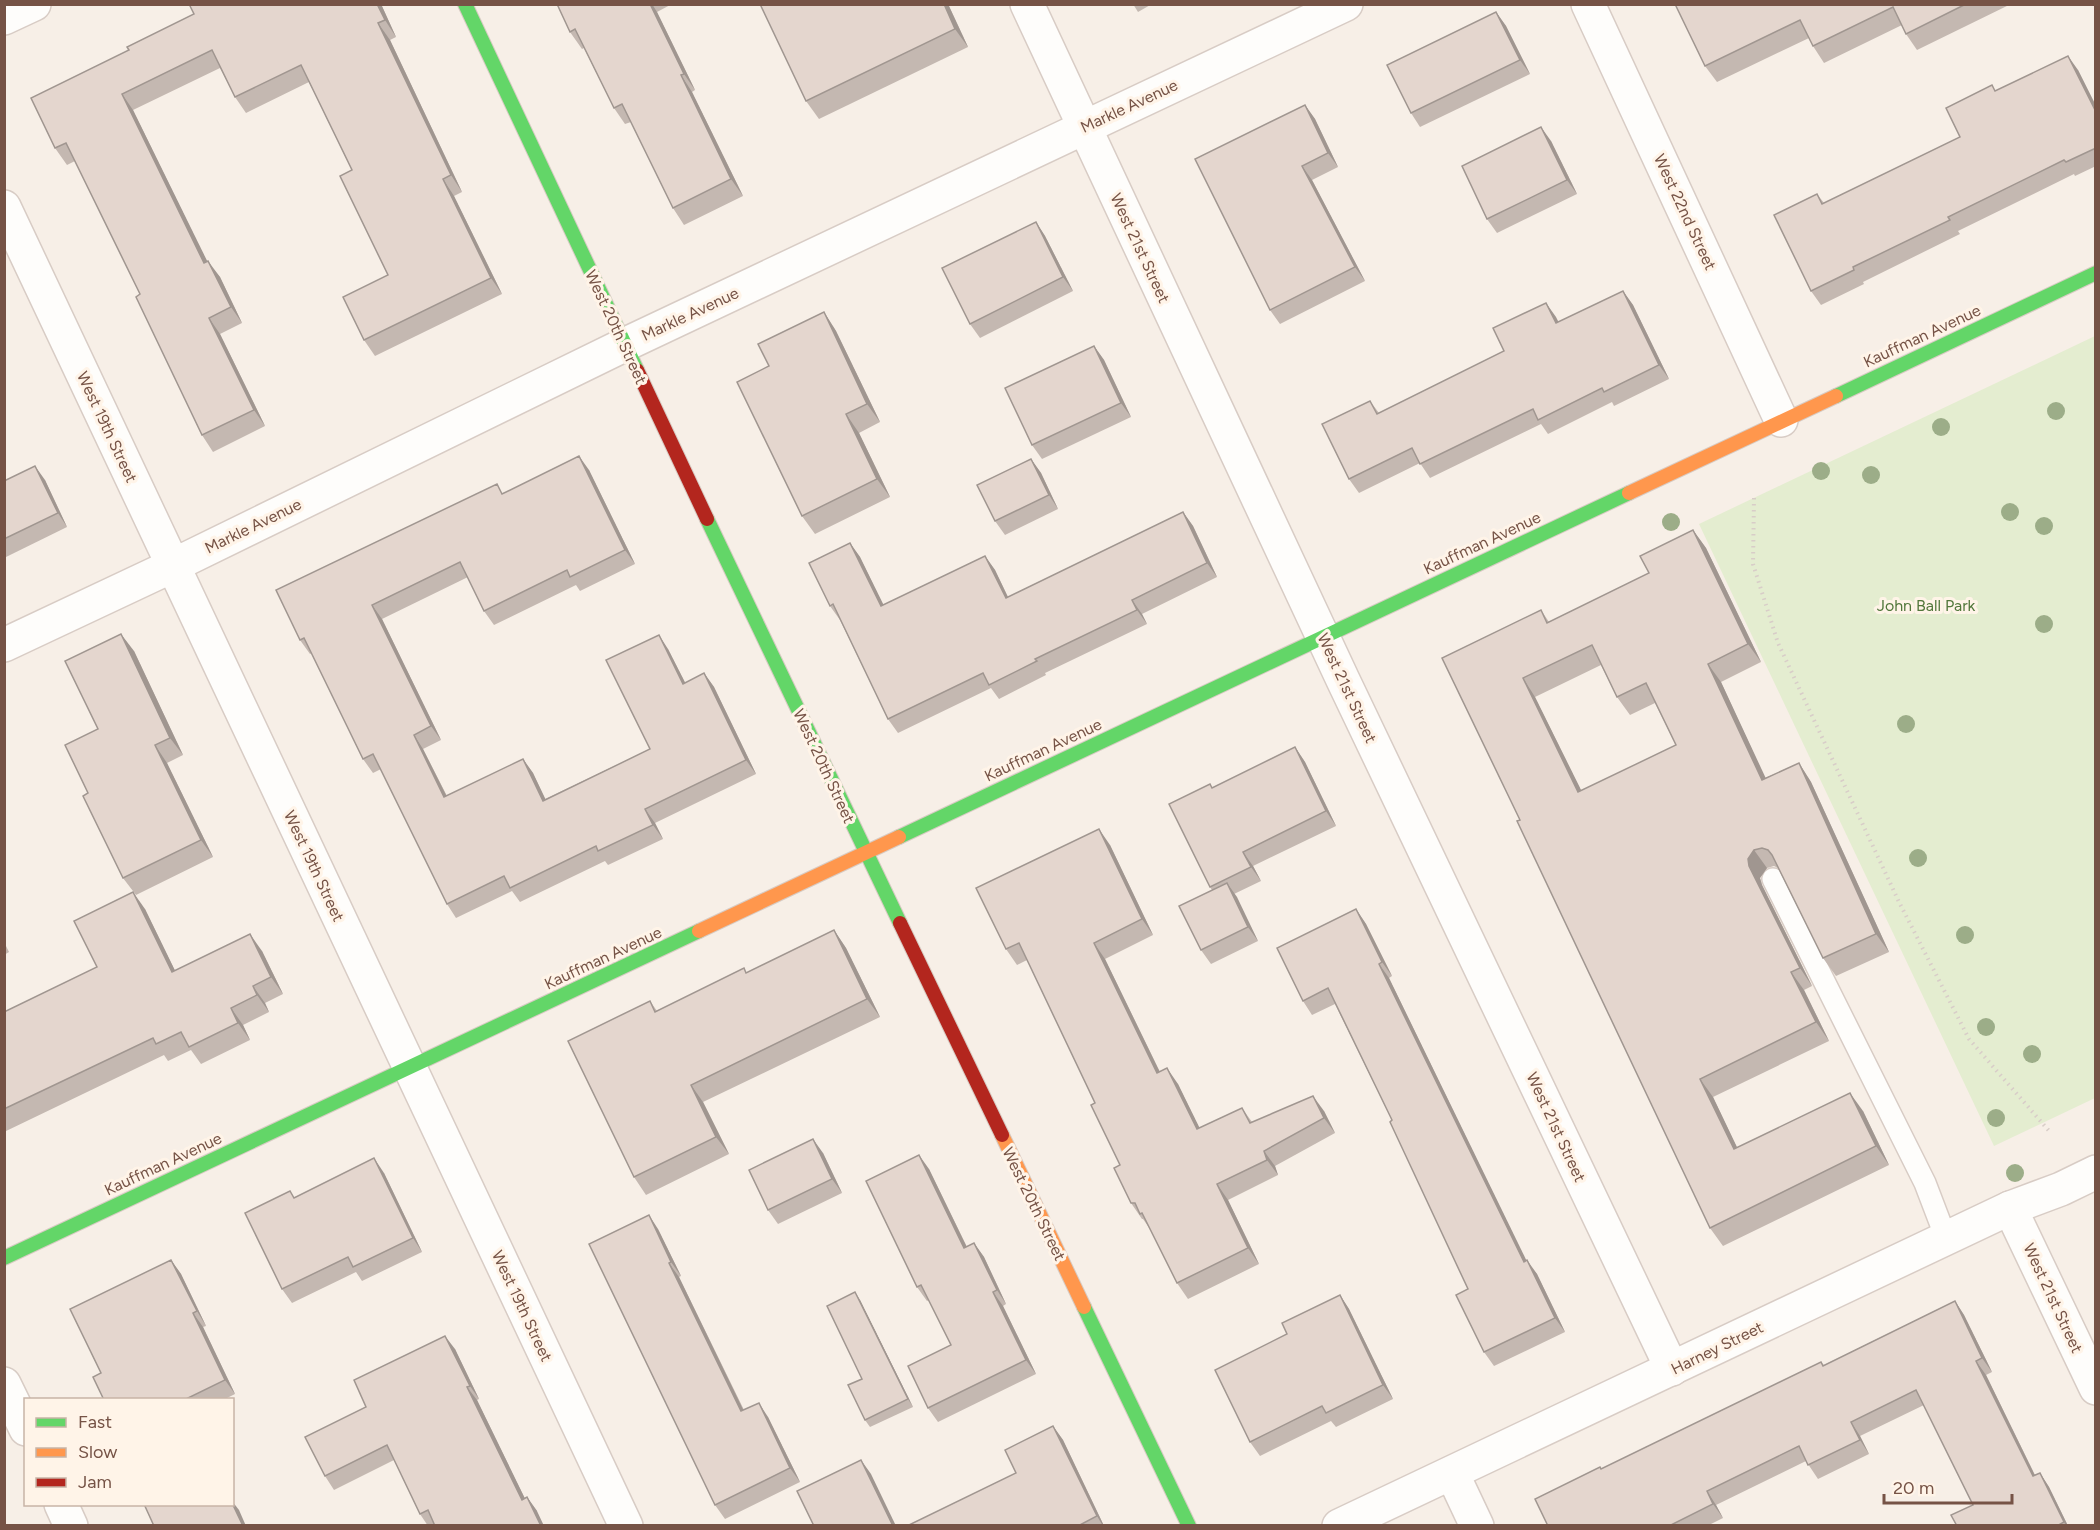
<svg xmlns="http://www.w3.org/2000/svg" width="2100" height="1530" font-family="Figtree,sans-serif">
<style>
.green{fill:#e4edd0}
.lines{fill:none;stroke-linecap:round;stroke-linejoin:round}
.lane-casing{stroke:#d8ccc5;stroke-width:24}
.street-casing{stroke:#d8ccc5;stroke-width:36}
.fast-casing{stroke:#d8cbc3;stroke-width:16}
.slow-casing{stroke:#d8cbc3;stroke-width:16}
.jam-casing{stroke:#d8cbc3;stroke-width:16}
.path{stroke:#d8cdc8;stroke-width:4;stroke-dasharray:1.5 4.5;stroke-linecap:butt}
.lane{stroke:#fefdfb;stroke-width:21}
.street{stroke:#fefdfb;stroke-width:33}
.fast{stroke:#63d668;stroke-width:14}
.slow{stroke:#ff974d;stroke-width:14}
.jam{stroke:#b3261e;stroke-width:14}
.tree{fill:#9cad88}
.wall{fill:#c4b8b1;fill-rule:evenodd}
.shaded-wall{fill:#a09690}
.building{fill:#e4d6ce;stroke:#a09690;stroke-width:1.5;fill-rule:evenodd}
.labels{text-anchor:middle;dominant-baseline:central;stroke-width:6;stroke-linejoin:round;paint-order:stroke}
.street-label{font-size:16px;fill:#765346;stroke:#fff4e8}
.park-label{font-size:16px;fill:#52773b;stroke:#fff4e8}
</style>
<rect width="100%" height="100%" fill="#f7efe7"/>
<path class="green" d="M2095,336V1098L1994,1146L1699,524Z"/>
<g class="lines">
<g class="lane-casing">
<path id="lane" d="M1773,879L1925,1183L1946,1238"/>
</g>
<g class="street-casing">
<g id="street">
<path d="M1027,4L1343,680L1672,1369"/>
<path d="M1588,4L1781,420"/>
<path d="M4,18L34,4"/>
<path d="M4,207L626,1526"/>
<path d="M4,645L172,566L624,345L1346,4"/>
<path d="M2010,1208L2096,1388"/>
<path d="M4,1384L26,1429"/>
<path d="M1452,1473L1477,1526"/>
<path d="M61,1504L71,1526"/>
<path d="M1339,1526L2010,1208L2061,1189L2096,1172"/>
</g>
</g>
<g class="fast-casing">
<g id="fast">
<path d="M465,4L637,370"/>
<path d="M1836,396L2096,273"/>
<path d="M707,519L900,923"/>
<path d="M899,837L1629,493"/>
<path d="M4,1258L699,931"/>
<path d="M1084,1307L1189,1526"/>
</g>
</g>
<g class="slow-casing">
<g id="slow">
<path d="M1629,493L1836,396"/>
<path d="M699,931L899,837"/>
<path d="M1002,1135L1084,1307"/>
</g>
</g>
<g class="jam-casing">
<g id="jam">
<path d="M637,370L707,519"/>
<path d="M900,923L1002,1135"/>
</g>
</g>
<path class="path" d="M1754,498L1753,564L1778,643L1899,902L1969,1039L2050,1132"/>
<use href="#lane" class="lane"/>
<use href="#street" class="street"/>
<use href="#fast" class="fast"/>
<use href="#slow" class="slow"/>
<use href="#jam" class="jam"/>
</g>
<g class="tree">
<circle cx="2056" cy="411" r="9"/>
<circle cx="1941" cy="427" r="9"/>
<circle cx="1821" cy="471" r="9"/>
<circle cx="1871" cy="475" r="9"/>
<circle cx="2010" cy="512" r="9"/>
<circle cx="1671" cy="522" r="9"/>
<circle cx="2044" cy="526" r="9"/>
<circle cx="2044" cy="624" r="9"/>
<circle cx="1906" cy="724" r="9"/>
<circle cx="1918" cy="858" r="9"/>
<circle cx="1965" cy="935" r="9"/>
<circle cx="1986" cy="1027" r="9"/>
<circle cx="2032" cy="1054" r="9"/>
<circle cx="1996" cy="1118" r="9"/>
<circle cx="2015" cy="1173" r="9"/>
</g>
<g class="wall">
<path d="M381,4L396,37L390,40L462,192L454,196L502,294L375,356L364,340L388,275L352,170L309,82L246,113L235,97L220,68L133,110L207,262L220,277L242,323L220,334L265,426L213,452L202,435L140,294L75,161L67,165L55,148L31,98Z"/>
<path d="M557,4H672L657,12L695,90L692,92L743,196L684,225L673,208L631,122L625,124L614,108L584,48L582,49L570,32Z"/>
<path d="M948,4L968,47L819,119L806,101Z"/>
<path d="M1133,4H1152L1138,12Z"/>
<path d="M1675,4H2011L1917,50L1906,34L1902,25L1824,63L1813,46L1809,38L1717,82L1705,66Z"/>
<path d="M1496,12L1506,26L1530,74L1420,127L1411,113Z"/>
<path d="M2078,70L2096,106V166L2075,176L2074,174L1958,231L1960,234L1863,282L1864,284L1821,305L1811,291L1817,194L1824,203L1960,137L1996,91Z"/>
<path d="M1305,105L1315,119L1338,167L1312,180L1365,281L1280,324L1270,310Z"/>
<path d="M1551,141L1577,194L1497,233L1487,219Z"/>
<path d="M1036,222L1045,236L1073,291L980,338L970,324Z"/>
<path d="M1623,291L1633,305L1669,379L1614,406L1612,402L1548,434L1541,424L1430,478L1420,463L1359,493L1349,479L1370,401L1379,413L1504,351L1546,303L1558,322Z"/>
<path d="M824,312L836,331L880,422L859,433L890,497L815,534L802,516L769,366Z"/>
<path d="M1094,346L1104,360L1131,417L1042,459L1032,445Z"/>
<path d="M1031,459L1041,473L1058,509L1005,535L995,521Z"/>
<path d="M589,470L635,564L580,591L576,585L494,625L484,611L468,577L382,619L441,740L423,749L447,796L523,759L533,773L545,799L650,749L668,649L685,683L704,673L714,687L756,774L655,823L663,839L608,865L605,861L520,902L512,891L456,918L447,904L381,769L373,773L363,759L312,653L310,654L300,640L503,493Z"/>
<path d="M45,480L67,527L6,557L4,555V481Z"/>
<path d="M1183,512L1193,526L1217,577L1142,614L1147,624L1045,673L1046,675L999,699L991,688L898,733L888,719L840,620L830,606L850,543L860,557L883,605L985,556L995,570L1008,597Z"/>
<path d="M1693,530L1706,548L1761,662L1721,682L1765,778L1799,763L1811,782L1889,952L1836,976L1823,958L1778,868L1774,866L1767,868L1760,878L1762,885L1812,986L1804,990L1829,1041L1713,1097L1737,1148L1863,1111L1889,1165L1723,1246L1710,1228L1520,820L1442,658L1541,610L1549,622L1649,573ZM1601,665L1617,697L1630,715L1655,703L1676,745L1581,791L1535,697Z"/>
<path d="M134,651L183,755L167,763L213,857L136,895L123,878L88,793L98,729Z"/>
<path d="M1295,747L1305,762L1336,826L1253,866L1261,881L1234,894L1258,941L1211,964L1201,950L1212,890L1210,887Z"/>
<path d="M1110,845L1153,935L1105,959L1160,1072L1178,1084L1199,1128L1242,1108L1252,1122L1324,1111L1335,1133L1275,1166L1278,1175L1228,1200L1259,1264L1188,1299L1177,1283L1150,1229L1143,1219H1142L1131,1203L1120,1165L1095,1103L1027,960L1017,965L1006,949Z"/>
<path d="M145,909L175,971L262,951L283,994L265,1003L269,1012L243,1025L250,1040L201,1064L191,1050L168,1061L164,1055L4,1132V1012L97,967Z"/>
<path d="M1356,909L1366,924L1392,976L1389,978L1526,1261L1537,1274L1565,1332L1494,1366L1484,1352L1468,1289L1392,1120L1335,1004L1312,1015L1303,1001Z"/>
<path d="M834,930L846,948L880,1017L703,1102L729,1154L646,1195L634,1177L650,1001L657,1011L747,973Z"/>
<path d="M4,942L9,952L4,955Z"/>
<path d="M823,1153L842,1193L778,1224L768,1210Z"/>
<path d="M929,1169L967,1247L974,1243L984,1257L1006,1304L1003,1306L1036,1374L938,1422L928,1408L951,1345L929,1300L927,1301L917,1287Z"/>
<path d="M384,1173L422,1252L362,1281L356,1272L292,1303L282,1289L295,1197Z"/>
<path d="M658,1229L681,1276L679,1277L744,1410L768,1417L800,1482L725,1519L715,1505Z"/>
<path d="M171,1260L181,1274L206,1326L203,1327L235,1394L223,1400H104L101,1373Z"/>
<path d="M1340,1295L1349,1309L1393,1399L1336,1427L1331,1421L1260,1456L1250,1442L1287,1334Z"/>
<path d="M860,1300L913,1407L870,1427L865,1420L862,1379Z"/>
<path d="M1955,1301L1964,1315L1992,1372L1986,1375L2035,1475L2040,1473L2049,1487L2068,1526H1957L1973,1505L1924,1405L1860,1436L1869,1454L1818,1479L1806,1461L1716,1505L1723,1518L1707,1526H1548L1602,1469L1821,1362L1824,1365Z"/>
<path d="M455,1349L479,1399L477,1400L525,1499L527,1497L537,1511L428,1526L420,1514L394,1460L334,1490L325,1476L366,1407Z"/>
<path d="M1053,1426L1063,1440L1104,1526H907L1016,1473Z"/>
</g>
<g class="shaded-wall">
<path d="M377,4H381L396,37L385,20Z"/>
<path d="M650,4H652L657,12L695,90L684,74Z"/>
<path d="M944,4H948L968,47L955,29Z"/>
<path d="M1496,12L1506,26L1530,74L1520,60Z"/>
<path d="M378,23L390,40L462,192L451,175Z"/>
<path d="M2068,56L2078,70L2096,106V112Z"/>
<path d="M681,75L692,92L743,196L731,179Z"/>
<path d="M122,94L133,110L216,279L204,263Z"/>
<path d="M1305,105L1315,119L1338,167L1328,153Z"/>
<path d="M1541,127L1551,141L1577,194L1567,180Z"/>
<path d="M1302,166L1312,180L1365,281L1355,267Z"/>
<path d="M443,179L454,196L502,294L491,278Z"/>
<path d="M1036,222L1045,236L1073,291L1063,277Z"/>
<path d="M208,261L220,277L242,323L231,307Z"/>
<path d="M1623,291L1633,305L1669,379L1659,365Z"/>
<path d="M1546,303L1556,317L1566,337L1556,323Z"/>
<path d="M824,312L836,331L880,422L867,404Z"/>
<path d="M209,318L220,334L265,426L254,410Z"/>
<path d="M1094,346L1104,360L1131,417L1121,403Z"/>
<path d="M846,414L859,433L890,497L877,479Z"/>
<path d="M579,456L589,470L635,564L625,550Z"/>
<path d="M1031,459L1041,473L1058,509L1049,495Z"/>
<path d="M35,466L45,480L67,527L58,513Z"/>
<path d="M1183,512L1193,526L1217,577L1207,563Z"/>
<path d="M1693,530L1706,548L1761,662L1748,644Z"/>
<path d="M850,543L860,557L891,620L881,606Z"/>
<path d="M985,556L995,570L1015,612L1006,598Z"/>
<path d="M1132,600L1142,614L1147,624L1137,610Z"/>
<path d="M372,605L382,619L441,740L431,726Z"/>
<path d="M121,634L134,651L183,755L170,738Z"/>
<path d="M659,635L668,649L693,698L683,684Z"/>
<path d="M1708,664L1721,682L1775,798L1762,780Z"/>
<path d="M704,673L714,687L756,774L746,760Z"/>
<path d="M1523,678L1535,697L1591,810L1578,792Z"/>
<path d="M414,735L423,749L454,811L444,797Z"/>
<path d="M155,745L167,763L213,857L201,840Z"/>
<path d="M1295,747L1305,762L1336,826L1326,811Z"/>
<path d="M523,759L533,773L553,815L543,801Z"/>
<path d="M1799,763L1811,782L1889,952L1876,934Z"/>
<path d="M645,809L655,823L663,839L653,825Z"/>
<path d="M1099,829L1110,845L1153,935L1142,919Z"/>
<path d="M1754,850L1767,868L1760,878L1762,885L1812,986L1800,968L1749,866L1748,859Z"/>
<path d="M1243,852L1253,866L1261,881L1251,867Z"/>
<path d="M1227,883L1237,897L1258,941L1248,927Z"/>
<path d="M133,892L145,909L184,989L172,972Z"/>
<path d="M1356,909L1366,924L1392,976L1382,962Z"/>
<path d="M834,930L846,948L880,1017L867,999Z"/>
<path d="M250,934L262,951L283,994L271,977Z"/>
<path d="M1094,943L1105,959L1168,1089L1157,1073Z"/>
<path d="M1379,964L1389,978L1534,1276L1524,1262Z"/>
<path d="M1791,972L1804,990L1829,1041L1816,1022Z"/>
<path d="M253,986L265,1003L269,1012L257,995Z"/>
<path d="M231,1008L243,1025L250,1040L238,1023Z"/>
<path d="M1167,1068L1178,1084L1208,1145L1197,1129Z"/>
<path d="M1700,1079L1713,1097L1747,1168L1734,1149Z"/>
<path d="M691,1085L703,1102L729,1154L716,1137Z"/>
<path d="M1850,1093L1863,1111L1889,1165L1876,1146Z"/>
<path d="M1313,1096L1324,1111L1335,1133L1324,1118Z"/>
<path d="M813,1139L823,1153L842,1193L832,1179Z"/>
<path d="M1264,1151L1275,1166L1278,1175L1267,1160Z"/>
<path d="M919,1155L929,1169L974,1262L964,1248Z"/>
<path d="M374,1158L384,1173L422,1252L413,1238Z"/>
<path d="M1217,1184L1228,1200L1259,1264L1248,1248Z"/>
<path d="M649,1215L658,1229L681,1276L671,1262Z"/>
<path d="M974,1243L984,1257L1006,1304L997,1290Z"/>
<path d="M171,1260L181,1274L206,1326L197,1311Z"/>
<path d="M1527,1260L1537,1274L1565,1332L1555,1318Z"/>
<path d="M669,1263L679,1277L751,1426L741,1411Z"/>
<path d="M855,1292L860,1300L913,1407L908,1399Z"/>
<path d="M993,1292L1003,1306L1036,1374L1026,1360Z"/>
<path d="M1340,1295L1349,1309L1393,1399L1383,1385Z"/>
<path d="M1955,1301L1964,1315L1992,1372L1982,1358Z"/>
<path d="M193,1313L203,1327L235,1394L225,1380Z"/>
<path d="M445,1336L455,1349L479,1399L470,1386Z"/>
<path d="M1976,1361L1986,1375L2042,1490L2033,1476Z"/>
<path d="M467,1387L477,1400L532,1513L522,1500Z"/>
<path d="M759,1403L768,1417L800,1482L790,1468Z"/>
<path d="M1851,1422L1860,1436L1869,1454L1860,1440Z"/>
<path d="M1053,1426L1063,1440L1104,1526H1103L1097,1516Z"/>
<path d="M861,1460L871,1474L896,1526H893Z"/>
<path d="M2040,1473L2049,1487L2068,1526H2066L2064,1522Z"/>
<path d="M1707,1491L1716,1505L1723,1518L1713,1504Z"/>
<path d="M527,1497L537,1511L544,1526H541Z"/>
<path d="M232,1501L239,1510L246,1526H243L232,1503Z"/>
</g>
<g class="building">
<path d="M192,4H377L385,20L378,23L451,175L443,179L491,278L364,340L343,297L388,275L340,176L352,170L301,65L235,97L212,50L122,94L204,263L208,261L231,307L209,318L254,410L202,435L136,297L140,294L66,143L55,148L31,98L129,50L127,47L194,14L190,6Z"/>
<path d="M557,4H650L684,74L681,75L731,179L673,208L622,104L614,108L575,29L570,32Z"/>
<path d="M760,4H944L955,29L806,101Z"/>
<path d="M1675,4H1966L1906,34L1893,7L1813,46L1800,20L1705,66Z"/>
<path d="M1496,12L1520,60L1411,113L1387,65Z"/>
<path d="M2068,56L2096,112V148L2066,162L2064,160L1948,217L1950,220L1853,267L1854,270L1811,291L1774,215L1817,194L1822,204L1960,137L1946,108L1992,85L1995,91Z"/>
<path d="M1305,105L1328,153L1302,166L1355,267L1270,310L1195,159Z"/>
<path d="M1541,127L1567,180L1487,219L1462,166Z"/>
<path d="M1036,222L1063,277L970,324L942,268Z"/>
<path d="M1623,291L1659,365L1604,392L1602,388L1538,420L1533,409L1420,464L1412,448L1349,479L1322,424L1370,401L1377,414L1504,351L1493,328L1546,303L1556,323Z"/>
<path d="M824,312L867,404L846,414L877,479L802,516L737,382L769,366L758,344Z"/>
<path d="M1094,346L1121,403L1032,445L1005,388Z"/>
<path d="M579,456L625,550L570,577L567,570L484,611L460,562L372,605L431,726L414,735L444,797L523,759L543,801L650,749L606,660L659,635L683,684L704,673L746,760L645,809L653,825L598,851L596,846L510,888L504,876L447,904L373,754L363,759L304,638L300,640L276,590L497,484L502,494Z"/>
<path d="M1031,459L1049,495L995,521L977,485Z"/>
<path d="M35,466L58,513L4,539V481Z"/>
<path d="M1183,512L1207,563L1132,600L1137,610L1035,659L1037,661L989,685L983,673L888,719L833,604L830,606L809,563L850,543L881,606L985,556L1006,598Z"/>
<path d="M1693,530L1748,644L1708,664L1762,780L1799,763L1876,934L1823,958L1772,855L1768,850L1762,848L1754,850L1748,859L1749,866L1800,968L1791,972L1816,1022L1700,1079L1734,1149L1850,1093L1876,1146L1710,1228L1517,821L1520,820L1442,658L1541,610L1547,623L1649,573L1640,556ZM1592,645L1617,697L1646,683L1676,745L1578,792L1523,678Z"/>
<path d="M121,634L170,738L155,745L201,840L123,878L83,796L88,793L65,745L98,729L65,661Z"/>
<path d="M1295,747L1326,811L1243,852L1251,867L1210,887L1169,804L1210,784L1212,788Z"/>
<path d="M1099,829L1142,919L1094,943L1157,1073L1167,1068L1197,1129L1242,1108L1250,1123L1313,1096L1324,1118L1264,1151L1267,1160L1217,1184L1248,1248L1177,1283L1142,1213L1140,1214L1135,1203H1131L1114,1168L1120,1165L1091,1105L1095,1103L1019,943L1006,949L976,888Z"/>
<path d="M1227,883L1248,927L1201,950L1179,906Z"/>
<path d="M133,892L172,972L250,934L271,977L253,986L257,995L231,1008L238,1023L189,1047L181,1032L156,1044L153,1038L4,1109V1012L97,967L74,921Z"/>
<path d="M1356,909L1382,962L1379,964L1524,1262L1527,1260L1555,1318L1484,1352L1456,1295L1468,1289L1390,1122L1392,1120L1328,988L1303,1001L1277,948Z"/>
<path d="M834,930L867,999L691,1085L716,1137L634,1177L568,1041L650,1001L655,1012L744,968L746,973Z"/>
<path d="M813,1139L832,1179L768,1210L749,1170Z"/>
<path d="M919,1155L964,1248L974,1243L997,1290L993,1292L1026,1360L928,1408L908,1366L951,1345L921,1285L917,1287L866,1181Z"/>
<path d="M374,1158L413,1238L353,1267L348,1257L282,1289L245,1213L290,1191L294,1198Z"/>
<path d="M649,1215L671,1262L669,1263L741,1411L759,1403L790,1468L715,1505L589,1244Z"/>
<path d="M171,1260L197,1311L193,1313L225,1380L184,1400H104L93,1377L101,1373L70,1309Z"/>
<path d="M855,1292L908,1399L865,1420L848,1385L862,1379L827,1306Z"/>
<path d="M1340,1295L1383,1385L1326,1413L1322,1406L1250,1442L1215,1370L1287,1334L1282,1323Z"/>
<path d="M1955,1301L1982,1358L1976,1361L2033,1476L2040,1473L2064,1522L2057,1526H1957L1951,1515L1973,1505L1916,1390L1851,1422L1860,1440L1808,1465L1799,1446L1707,1491L1713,1504L1669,1526H1548L1535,1499L1600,1467L1601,1469L1821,1362L1823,1366Z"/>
<path d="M445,1336L470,1386L467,1387L522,1500L527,1497L541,1526H435L428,1510L420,1514L387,1445L325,1476L305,1437L366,1407L354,1380Z"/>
<path d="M1053,1426L1097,1516L1078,1526H907L1016,1473L1005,1450Z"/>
<path d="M861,1460L893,1526H814L797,1491Z"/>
<path d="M232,1503L243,1526H154L144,1504H232Z"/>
</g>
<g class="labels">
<g class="street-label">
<text transform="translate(1129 106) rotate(-25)">Markle Avenue</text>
<text transform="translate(1685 212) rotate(65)">West 22nd Street</text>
<text transform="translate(1140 248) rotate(65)">West 21st Street</text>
<text transform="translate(690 314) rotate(-25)">Markle Avenue</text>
<text transform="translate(616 327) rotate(65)">West 20th Street</text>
<text transform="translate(1922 336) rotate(-25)">Kauffman Avenue</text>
<text transform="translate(107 427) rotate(65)">West 19th Street</text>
<text transform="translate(253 526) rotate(-26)">Markle Avenue</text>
<text transform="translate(1482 543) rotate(-25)">Kauffman Avenue</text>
<text transform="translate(1347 688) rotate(65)">West 21st Street</text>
<text transform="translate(1043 750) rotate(-25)">Kauffman Avenue</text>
<text transform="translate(824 766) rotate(65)">West 20th Street</text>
<text transform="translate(314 866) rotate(65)">West 19th Street</text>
<text transform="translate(603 958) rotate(-25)">Kauffman Avenue</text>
<text transform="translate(1556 1127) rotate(65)">West 21st Street</text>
<text transform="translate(163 1164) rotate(-25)">Kauffman Avenue</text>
<text transform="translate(1034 1204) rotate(64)">West 20th Street</text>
<text transform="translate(2053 1298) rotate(65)">West 21st Street</text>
<text transform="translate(522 1306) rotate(65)">West 19th Street</text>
<text transform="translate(1717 1348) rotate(-26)">Harney Street</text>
</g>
<g class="park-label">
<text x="1926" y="605">John Ball Park</text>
</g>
</g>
<rect width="2100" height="1530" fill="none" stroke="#765346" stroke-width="12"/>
<rect x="24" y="1398" width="210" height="108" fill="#fff4e8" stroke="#c8b4a7" stroke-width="1.5"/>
<rect x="36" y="1418" width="30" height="9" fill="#63d668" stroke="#c8b4a7" stroke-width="1.5"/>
<text x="78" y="1428" font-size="18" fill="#765346">Fast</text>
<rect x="36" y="1448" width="30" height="9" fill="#ff974d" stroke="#c8b4a7" stroke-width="1.5"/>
<text x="78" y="1458" font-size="18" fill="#765346">Slow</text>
<rect x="36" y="1478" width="30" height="9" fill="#b3261e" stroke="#c8b4a7" stroke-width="1.5"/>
<text x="78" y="1488" font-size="18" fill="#765346">Jam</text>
<path d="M1884 1494v9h128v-9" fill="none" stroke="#765346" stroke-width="3"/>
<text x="1893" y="1494" font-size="18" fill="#765346" stroke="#fff4e8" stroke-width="4.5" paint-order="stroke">20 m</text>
</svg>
